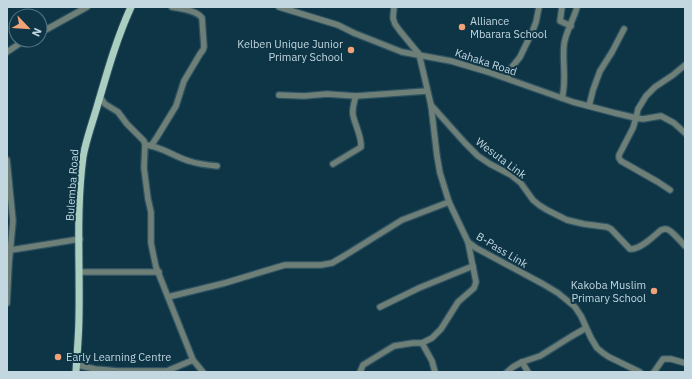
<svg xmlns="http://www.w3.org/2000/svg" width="692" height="379" font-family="'IBM Plex Sans',sans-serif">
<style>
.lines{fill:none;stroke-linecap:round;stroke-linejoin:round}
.minor-casing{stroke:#2e5261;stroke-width:8}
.major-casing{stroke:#2e5261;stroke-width:9}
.minor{stroke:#6e7f78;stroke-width:5.5}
.major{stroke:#aacfc0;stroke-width:7}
.poi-dot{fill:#f0a279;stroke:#0d3545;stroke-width:1.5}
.labels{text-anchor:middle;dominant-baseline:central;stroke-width:4;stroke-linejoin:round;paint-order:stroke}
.poi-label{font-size:11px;fill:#c3d7e1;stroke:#0d3545;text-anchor:start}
.street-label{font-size:11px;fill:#c3d7e1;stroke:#0d3545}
</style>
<rect width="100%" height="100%" fill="#0d3545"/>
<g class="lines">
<g class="minor-casing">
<g id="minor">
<path d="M279,7L338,25L354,33L402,52L451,61L488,72L573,102L615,113L636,118L643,119L661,116L674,123L685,133"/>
<path d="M394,7L393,18L395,24L400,31L419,54L431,105L437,156L440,173L449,202L468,242L476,248L543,284L558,293L575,307L581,316L591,338L597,348L603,353L609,357L640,372"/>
<path d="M562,7L560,21L571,26"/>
<path d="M40,33L87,7"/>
<path d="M7,52L25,40"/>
<path d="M507,78L512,67L520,57L533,30L536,22L539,7"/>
<path d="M279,95L304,96L327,94L356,96L427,91"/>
<path d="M100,97L105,104L118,112L127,124L144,141L145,145L144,168L148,199L151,212V243L153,253L156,267L193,360L203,372"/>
<path d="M562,98C567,80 562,63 564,45C565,33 574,19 577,7"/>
<path d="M431,105L465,143L478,156L490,164L511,175L520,182L533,200L539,205L547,210L567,220L584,224L607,227L611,229L630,249C640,250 654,236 661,230C663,230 663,229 665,229C670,228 681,242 685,246"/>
<path d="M589,106L593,90L600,71L612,52L624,29"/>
<path d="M147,145C162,147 175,157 189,161C198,164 207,165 217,166"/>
<path d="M151,146L157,137L176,106L184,81L200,54L203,50L204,47L202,18C196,10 181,9 172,7"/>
<path d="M7,160L13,221L9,264L7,303"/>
<path d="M333,164L358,149L361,147C362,137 355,125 353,115C352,109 354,102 356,96"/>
<path d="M670,190L658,182L621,161L619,158V155L633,128L636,118L638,109L646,96L655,87L673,75L685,65"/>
<path d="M11,250L80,239"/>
<path d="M79,272H159"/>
<path d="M168,297L225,283L278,267L285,265H321L332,263L344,256L402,220L449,202"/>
<path d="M380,307L419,288L473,266"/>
<path d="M422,343L432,361L435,372"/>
<path d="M522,362L528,372"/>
<path d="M77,365L95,369L118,371H167L193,360"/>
<path d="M360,372L363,365L394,346L413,343H422L432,338L441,329L458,302L474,288L476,282L468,242"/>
<path d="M507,372L513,367L522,362L540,356L572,336L586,328"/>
<path d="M654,372L663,359H671L685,363"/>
</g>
</g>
<g class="major-casing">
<path id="major" d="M76,372C77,353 79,334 79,315C80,262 76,209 83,157C86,140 92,124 97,107C107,73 116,40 131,7"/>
</g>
<use href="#minor" class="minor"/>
<use href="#major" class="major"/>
</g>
<g class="poi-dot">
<circle cx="462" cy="27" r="4"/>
<circle cx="351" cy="50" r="4"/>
<circle cx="654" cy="291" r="4"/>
<circle cx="58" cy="357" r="4"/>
</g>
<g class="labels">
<g class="poi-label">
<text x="470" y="21">Alliance<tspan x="470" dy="13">Mbarara School</tspan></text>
<text x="343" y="44" text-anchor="end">Kelben Unique Junior<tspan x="343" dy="13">Primary School</tspan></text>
<text x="646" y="285" text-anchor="end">Kakoba Muslim<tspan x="646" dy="13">Primary School</tspan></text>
<text x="66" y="357">Early Learning Centre</text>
</g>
<g class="street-label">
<text transform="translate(486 62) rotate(18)">Kahaka Road</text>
<text transform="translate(501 158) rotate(37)">Wesuta Link</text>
<text transform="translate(72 185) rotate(-86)">Bulemba Road</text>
<text transform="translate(502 250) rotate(31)">B-Pass Link</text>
</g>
</g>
<rect width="692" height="379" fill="none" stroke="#c3d7e1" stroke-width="16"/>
<g transform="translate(28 28) rotate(115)"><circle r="19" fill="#0d3545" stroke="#567683"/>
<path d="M0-3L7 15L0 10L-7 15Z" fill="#f0a279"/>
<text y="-6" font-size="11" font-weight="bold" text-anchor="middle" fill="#c3d7e1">N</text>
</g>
</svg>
